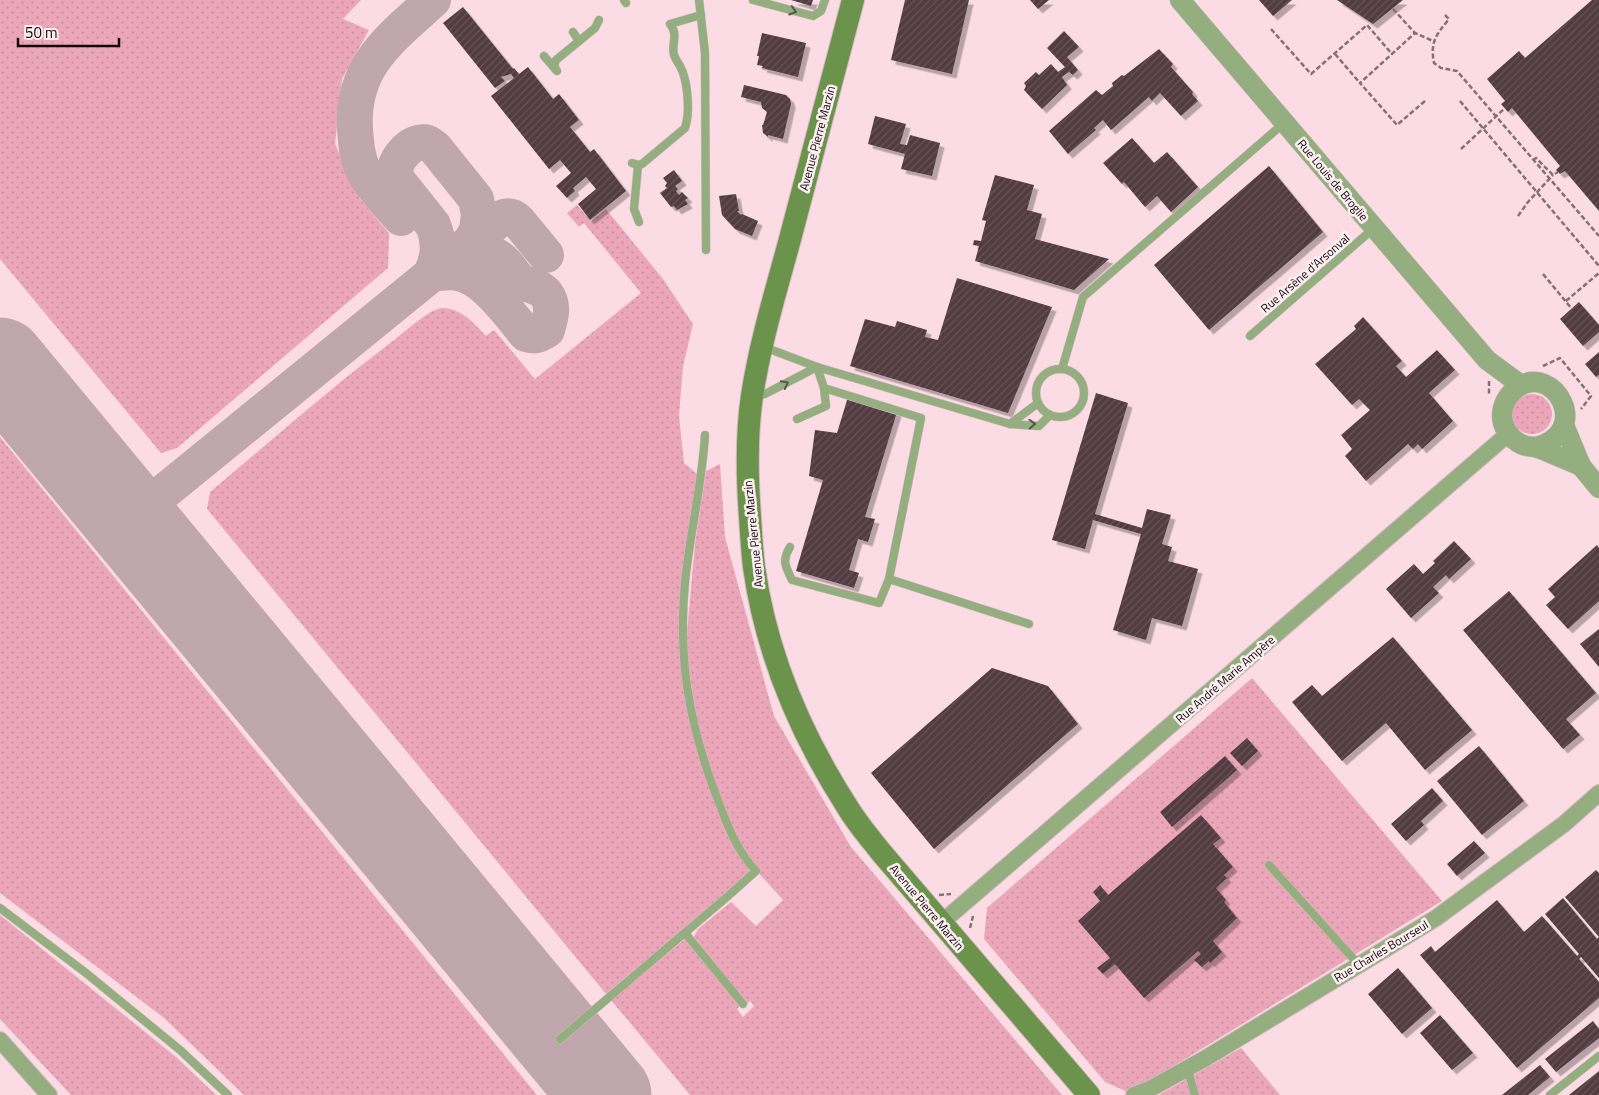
<svg xmlns="http://www.w3.org/2000/svg" width="1599" height="1095" font-family="'Titillium Web',sans-serif">
<style>
.grass{fill:url(#grass-dots)}
.lines{fill:none;stroke-linecap:round;stroke-linejoin:round}
.taxiway{stroke:#c0a7ae;stroke-width:36}
.runway{stroke:#c0a7ae;stroke-width:91}
.building{fill:url(#building-hatch);filter:url(#shadow)}
.service-casing{stroke:#d6bac1;stroke-width:9}
.minor-casing{stroke:#d6bac1;stroke-width:18}
.tertiary-casing{stroke:#d6bac1;stroke-width:21}
.secondary-casing{stroke:#d6bac1;stroke-width:24}
.path{stroke:#847075;stroke-width:2.5;stroke-dasharray:5 2.5;stroke-linecap:butt}
.service{stroke:#94ae80;stroke-width:8}
.minor{stroke:#94ae80;stroke-width:16}
.tertiary{stroke:#94ae80;stroke-width:20}
.secondary{stroke:#6b934b;stroke-width:22}
.oneway{stroke:#535b46}
.labels{text-anchor:middle;dominant-baseline:central;stroke-width:5;stroke-linejoin:round;paint-order:stroke}
.street-label{font-size:12px;fill:#12080b;stroke:#fceff2}
</style>
<defs>
<pattern id="grass-dots" width="8" height="8" patternUnits="userSpaceOnUse" patternTransform="scale(1.25)"><rect width="8" height="8" fill="#eba7b9"/><path d="M2 2h.1M6 6h.1" fill="none" stroke="#c88e9e" stroke-width="1.8" stroke-linecap="round"/></pattern>
<pattern id="building-hatch" width="6" height="6" patternUnits="userSpaceOnUse" patternTransform="scale(1.25)"><rect width="6" height="6" fill="#533b42"/><path d="M-1 1l2-2M0 6l6-6M5 7l2-2" fill="none" stroke="#675359"/></pattern>
<filter id="shadow"><feDropShadow dx="4.5" dy="4.5" stdDeviation="0" flood-color="#0004"/></filter>
</defs>
<rect width="100%" height="100%" fill="#fbdce4"/>
<g class="grass">
<path d="M0,0H361L343,19L369,30L342,79L335,144L360,199L389,233L388,268L177,448L161,453L0,259Z"/>
<path d="M577,205L591,221L606,209L663,279L693,324L683,366L679,416L684,463L697,474L679,633L685,699L707,782L732,838L750,872L606,994L207,509L210,492C272,440 333,386 398,337C408,329 430,309 442,308C461,308 474,323 486,336L494,330L535,379L641,293L584,223L579,227L567,213Z"/>
<circle cx="1532" cy="414" r="20"/>
<path d="M0,437L537,1095H244L164,1018L0,893Z"/>
<path d="M720,464L725,537L774,716L851,847L1062,1095H690L611,1000L685,939L741,1005L737,1009L743,1017L754,1006L750,1001L747,1004L694,937L698,929L731,902L756,926L783,900L754,868L743,850L714,784L695,714L686,644L695,544L706,471Z"/>
<path d="M1252,678L1442,901L1130,1093L1105,1082L984,939L987,908Z"/>
<path d="M0,915L176,1057L216,1095H71L0,1019Z"/>
<path d="M1241,1048L1280,1095H1159Z"/>
</g>
<g class="lines">
<g class="taxiway">
<path d="M401,218C390,206 369,184 363,170C357,157 356,143 355,129C351,66 391,38 433,0"/>
<path d="M466,247L501,218C508,215 512,215 518,221L546,255"/>
<path d="M431,274C440,273 450,271 458,273C484,277 510,315 526,334C535,337 539,335 547,330C550,319 554,308 548,297C543,287 530,286 522,282C515,278 512,270 506,264C494,251 478,248 460,251"/>
<path d="M103,488C123,504 134,506 159,496L460,251L471,241L477,230L479,215L476,199L435,148C435,148 429,143 428,143C411,138 393,161 394,176L433,225C440,242 439,257 431,274"/>
<path d="M156,551C147,528 145,518 159,496"/>
</g>
<path class="runway" d="M0,363L606,1095"/>
</g>
<g class="building">
<path d="M791,0H813L811,6Z"/>
<path d="M905,0H969L952,74L891,60Z"/>
<path d="M1030,0H1049L1038,9Z"/>
<path d="M1259,0H1292L1273,16Z"/>
<path d="M1337,0H1403L1373,24Z"/>
<path d="M1592,0H1599V211L1565,171L1560,174L1556,170L1560,166L1512,108L1508,112L1501,104L1505,101L1487,79L1519,51L1525,58Z"/>
<path d="M463,7L513,69L514,68L519,74L528,67L553,99L559,94L579,120L570,127L590,152L594,149L626,191L590,220L578,204L596,189L586,177L573,188L575,191L567,198L556,186L571,173L560,160L549,169L491,96L514,78L511,74L501,77L505,81L495,88L443,23Z"/>
<path d="M1064,31L1079,47L1067,57L1078,70L1073,75L1069,72L1062,77L1067,85L1042,109L1024,90L1026,86L1024,83L1036,72L1039,75L1051,64L1058,72L1065,67L1047,48Z"/>
<path d="M762,33L806,43L798,77L762,68L763,66L757,65L759,56H757Z"/>
<path d="M1159,49L1173,64L1171,67L1193,92L1192,94L1198,101L1181,116L1160,93L1152,101L1149,97L1111,130L1103,120L1094,128L1096,130L1068,154L1049,131L1096,90L1102,95L1113,86L1112,83L1122,75L1124,76Z"/>
<path d="M744,85L786,95L790,99L791,104L783,139L768,135V137L763,133L762,125H763L767,112L762,108L761,102L741,97Z"/>
<path d="M875,116L906,124L900,144L907,145L910,135L940,143L932,176L901,169L905,154L868,144Z"/>
<path d="M1132,138L1154,163L1167,152L1198,187L1171,212L1157,196L1145,207L1124,182L1122,184L1103,163Z"/>
<path d="M1269,166L1323,232L1209,330L1154,265Z"/>
<path d="M674,170L682,181L675,186L678,189L676,191L679,195L682,192L688,198L685,200L688,204L677,210L674,206L671,207L660,193L667,188L665,186L667,183L663,178Z"/>
<path d="M995,175L1034,185L1027,210L1042,214L1035,239L1109,259L1074,290L975,261L979,246L973,245L974,240L981,241L986,221L982,220Z"/>
<path d="M736,194L739,211H737L741,215L742,214L758,221L752,236L735,229L722,215L719,196Z"/>
<path d="M957,278L1052,307L1008,413L850,366L865,319L895,327L897,321L927,330L925,337L938,340Z"/>
<path d="M1579,302L1599,325V332L1583,346L1560,319Z"/>
<path d="M1363,317L1402,361L1396,366L1406,377L1437,350L1455,370L1429,393L1453,421L1422,449L1418,444L1413,449L1408,444L1366,481L1345,456L1352,449L1341,435L1370,410L1359,399L1352,405L1315,364L1356,329L1354,326Z"/>
<path d="M1599,352V375L1596,377L1585,364Z"/>
<path d="M1096,393L1128,403L1095,514L1142,528L1147,509L1171,515L1162,544L1172,547L1168,561L1198,569L1182,626L1152,618L1146,640L1113,630L1141,534L1093,520L1085,549L1052,540Z"/>
<path d="M848,397L897,412L865,517L875,519L868,542L858,539L849,570L859,573L854,588L796,571L823,480L809,476L815,430L837,433Z"/>
<path d="M1454,541L1471,559L1449,579L1446,575L1433,587L1439,593L1411,618L1386,589L1414,564L1423,574L1435,563L1433,561Z"/>
<path d="M1597,545L1599,548V601L1568,629L1546,605L1555,597L1548,589Z"/>
<path d="M1509,591L1596,693L1566,719L1580,735L1563,749L1463,630Z"/>
<path d="M1599,629V667L1580,644Z"/>
<path d="M1393,637L1472,730L1425,770L1386,723L1342,761L1292,702L1312,685L1322,696Z"/>
<path d="M992,668L1048,686L1078,724L934,849L871,773Z"/>
<path d="M1247,738L1258,751L1242,766L1230,753Z"/>
<path d="M1479,746L1524,801L1482,835L1437,781Z"/>
<path d="M1225,756L1237,770L1172,827L1160,812Z"/>
<path d="M1432,788L1443,801L1421,821L1424,825L1406,841L1391,824Z"/>
<path d="M1201,815L1221,838L1213,844L1233,867L1224,875L1227,878L1216,888L1226,900L1224,902L1237,918L1213,941L1222,952L1210,963L1209,961L1202,967L1194,960L1201,954L1198,951L1144,998L1115,964L1103,974L1097,968L1110,958L1078,921L1100,901L1093,892L1100,885L1108,895Z"/>
<path d="M1474,841L1485,853L1457,876L1447,864Z"/>
<path d="M1596,870L1599,873V978L1581,957L1579,959L1599,982V998L1517,1068L1420,955L1431,946L1435,952L1497,900L1524,932L1542,916L1577,956L1579,954L1545,914L1563,898L1597,939L1599,937L1565,897Z"/>
<path d="M1398,968L1432,1008L1402,1034L1368,994Z"/>
<path d="M1440,1015L1473,1053L1452,1070L1420,1033Z"/>
<path d="M1593,1021L1599,1029V1038L1556,1072L1545,1059Z"/>
<path d="M1540,1065L1550,1077L1528,1095H1502Z"/>
<path d="M1599,1071V1095H1569Z"/>
</g>
<g class="lines">
<g class="service-casing">
<g id="service">
<path d="M624,0L626,3"/>
<path d="M699,0L705,53L706,250"/>
<path d="M753,0L813,16L821,11L825,0"/>
<path d="M573,32L579,41"/>
<path d="M544,56L556,70"/>
<path d="M557,71L554,66L556,60L595,28L599,20"/>
<path d="M632,163L638,165L642,164L685,128C690,114 688,87 683,73C681,66 676,61 674,55C671,43 679,35 670,24L701,15"/>
<path d="M638,165L634,209L639,222"/>
<path d="M1250,336L1374,228"/>
<path d="M764,347L817,367L1010,424L1039,426L1050,415"/>
<circle cx="1060" cy="393" r="24"/>
<path d="M1062,369L1083,297L1284,123"/>
<path d="M824,388L921,418L889,579"/>
<path d="M754,396L765,394L817,367"/>
<path d="M797,419L826,406L824,388L817,367"/>
<path d="M1010,424L1038,403"/>
<path d="M790,547C782,560 785,566 792,580L879,603L889,579L1029,624"/>
<path d="M1269,865L1359,965"/>
<path d="M0,908L86,973L180,1050L228,1095"/>
<path d="M685,933L743,1004"/>
<path d="M560,1039L728,896L756,871C734,848 724,816 713,787C688,718 678,655 685,582C690,533 702,485 705,435"/>
<path d="M1187,1067L1195,1095"/>
<path d="M1550,1095L1599,1056"/>
</g>
</g>
<g class="minor-casing">
<g id="minor">
<path d="M941,923L1508,434"/>
<path d="M0,1040L49,1095"/>
<path d="M1134,1095L1150,1089L1206,1058L1436,918L1564,824L1599,793"/>
</g>
</g>
<g class="tertiary-casing">
<g id="tertiary">
<path d="M1180,0L1487,360L1521,385"/>
<path d="M1564,425L1581,466L1599,488"/>
<path d="M1536,447C1593,432 1555,363 1518,387C1510,393 1505,399 1503,408C1499,424 1509,439 1523,445C1528,447 1533,446 1538,448C1553,454 1567,460 1581,466"/>
</g>
</g>
<g class="secondary-casing">
<path id="secondary" d="M853,0C832,80 811,159 790,239C776,291 760,343 752,396C746,436 747,477 750,517C751,534 752,550 754,567C766,653 801,735 848,808C857,823 869,837 880,851L1089,1095"/>
</g>
<g class="path">
<path d="M1393,9L1415,33"/>
<path d="M1445,15L1449,19C1436,35 1430,42 1434,63L1441,68L1457,71L1599,236"/>
<path d="M1271,29L1311,74L1367,25L1392,54"/>
<path d="M1335,54L1360,83"/>
<path d="M1425,101L1397,125L1360,83L1415,33L1433,41"/>
<path d="M1460,101L1599,266"/>
<path d="M1461,149L1505,108"/>
<path d="M1533,160L1536,158L1553,175L1558,172"/>
<path d="M1518,216L1528,202L1553,175"/>
<path d="M1543,274L1572,309"/>
<path d="M1566,301L1599,273"/>
<path d="M1543,366L1560,358L1591,396L1581,409"/>
<path d="M1489,381V395"/>
<path d="M939,895L951,894"/>
<path d="M970,928L973,916"/>
</g>
<use href="#service" class="service"/>
<use href="#minor" class="minor"/>
<use href="#tertiary" class="tertiary"/>
<use href="#secondary" class="secondary"/>
</g>
<defs><path id="oneway-chevron" d="M-2-3.5L2.5 0L-2 3.5" fill="none" stroke-width="1.6" stroke-linecap="round" stroke-linejoin="round" transform="scale(1.25)"/></defs>
<g class="oneway">
<use href="#oneway-chevron" transform="translate(793 11) rotate(16)"/>
<use href="#oneway-chevron" transform="translate(785 384) rotate(-27)"/>
<use href="#oneway-chevron" transform="translate(1032 424) rotate(-2)"/>
</g>
<g class="labels">
<g class="street-label">
<text transform="translate(817 138) rotate(-75)">Avenue Pierre Marzin</text>
<text transform="translate(1333 180) rotate(50)">Rue Louis de Broglie</text>
<text transform="translate(1305 273) rotate(-41)">Rue Arsène d'Arsonval</text>
<text transform="translate(753 534) rotate(-96)">Avenue Pierre Marzin</text>
<text transform="translate(1225 679) rotate(-41)">Rue André Marie Ampère</text>
<text transform="translate(927 907) rotate(50)">Avenue Pierre Marzin</text>
<text transform="translate(1381 951) rotate(-31)">Rue Charles Bourseul</text>
</g>
</g>
<path d="M18 38v8h101v-8" fill="none" stroke="#12080b" stroke-width="2.5"/>
<text x="25" y="38" font-size="15" fill="#12080b" stroke="#fceff2" stroke-width="4" paint-order="stroke">50 m</text>
</svg>
